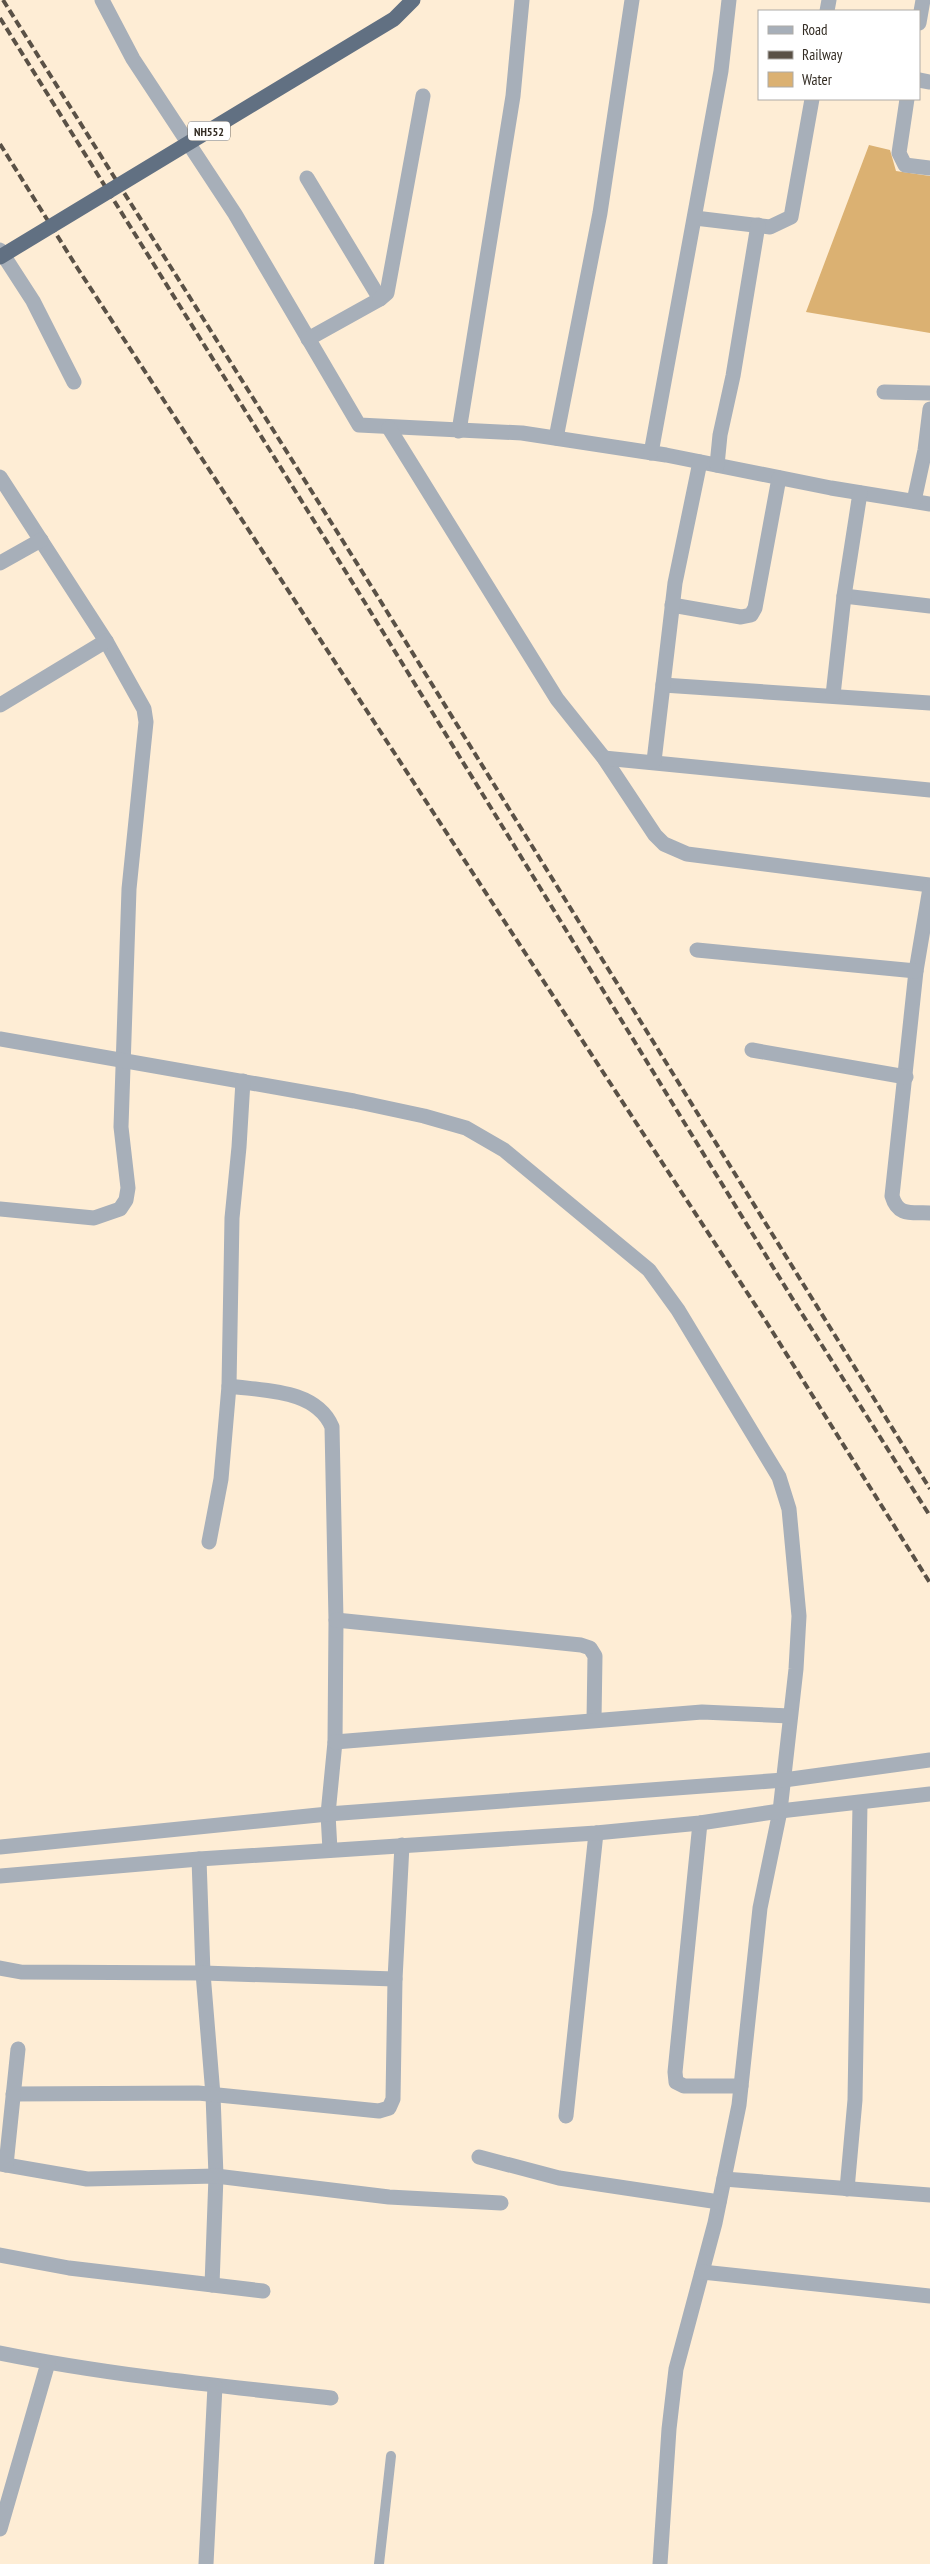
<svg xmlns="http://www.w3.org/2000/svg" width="930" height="2564" font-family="'PT Sans Narrow',sans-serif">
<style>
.water{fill:#dbb172}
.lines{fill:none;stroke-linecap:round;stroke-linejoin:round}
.service{stroke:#a7afb9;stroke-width:10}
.minor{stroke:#a7afb9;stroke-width:15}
.tertiary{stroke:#a7afb9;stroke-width:15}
.rail{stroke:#5a5146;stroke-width:4;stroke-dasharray:8 4;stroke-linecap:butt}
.trunk-bridge{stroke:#617082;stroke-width:15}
.labels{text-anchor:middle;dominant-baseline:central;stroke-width:5;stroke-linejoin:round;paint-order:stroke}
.shield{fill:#fff;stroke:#716c66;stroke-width:1}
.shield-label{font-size:12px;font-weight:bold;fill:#342d24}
</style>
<rect width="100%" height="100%" fill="#feedd5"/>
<path class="water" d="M869,145L890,150L896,171L930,176V333L806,312Z"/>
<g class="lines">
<path class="service" d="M379,2564L391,2456"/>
<g class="minor">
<path d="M102,0L133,59L235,214L359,425L522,433L666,455L831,488L930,504"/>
<path d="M827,11L829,0"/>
<path d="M919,23L923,0"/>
<path d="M919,80L930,82"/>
<path d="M907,99L899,153L905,165L930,168"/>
<path d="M307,178L380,299L308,339"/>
<path d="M695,218L770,227L791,217L812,99"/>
<path d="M0,250L33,301L74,382"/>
<path d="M380,299L387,293L423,96"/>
<path d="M884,392L930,393"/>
<path d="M389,428L557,699L604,758L655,835L664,844L687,854L930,885"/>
<path d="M459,431L513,96L522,0"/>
<path d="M556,438L600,213L632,0"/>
<path d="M651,453L721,71L729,0"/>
<path d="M717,465L720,435L733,376L758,225"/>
<path d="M0,477L106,641L144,709L146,722L129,889L121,1127L128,1188L126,1200L120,1209L94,1218L0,1209"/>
<path d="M914,501L925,450L930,409"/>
<path d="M0,563L41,540"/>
<path d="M844,596L930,606"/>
<path d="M672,605L741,617L751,615L755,608L779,478"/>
<path d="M663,685L930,703"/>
<path d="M833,695L844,596L860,493"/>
<path d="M0,705L106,641"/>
<path d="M604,758L930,790"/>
<path d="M654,761L675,583L700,462"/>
<path d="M930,888L916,971L892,1196C898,1217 912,1212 930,1213"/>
<path d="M697,950L916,971"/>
<path d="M0,1039L354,1101L424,1116L466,1128L504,1150L649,1270L678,1310L779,1477L789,1509L799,1616L796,1669L780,1811L760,1908L739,2105L715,2223L676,2369L669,2429L660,2564"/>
<path d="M752,1050L906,1077"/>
<path d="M229,1386C264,1391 316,1389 332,1427L336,1620L335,1742L328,1814L330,1850"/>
<path d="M209,1542L221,1479L229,1386L232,1218L239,1147L243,1081"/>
<path d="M336,1620L581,1645L590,1648L595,1656L594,1720"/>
<path d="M335,1742L702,1712L790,1716"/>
<path d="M700,1823L675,2072L676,2082L684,2086H741"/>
<path d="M199,1859L203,1973L213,2095L216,2176L212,2285"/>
<path d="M0,1968L21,1972L203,1973L395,1979"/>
<path d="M13,2094L198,2093L379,2111L389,2108L393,2099L395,1979L402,1845"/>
<path d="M566,2116L596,1833"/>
<path d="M479,2157L559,2178L719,2202"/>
<path d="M0,2164L87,2179L216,2176L389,2197L501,2203"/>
<path d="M6,2165L18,2049"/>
<path d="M724,2179L930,2195"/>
<path d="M847,2189L855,2100L860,1803"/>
<path d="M0,2255L69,2268L263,2291"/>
<path d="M702,2272L930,2296"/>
<path d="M0,2353C109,2375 221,2386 331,2398"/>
<path d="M0,2529L48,2363"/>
<path d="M206,2564L215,2386"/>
</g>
<g class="tertiary">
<path d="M0,1847L328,1814L784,1780L930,1760"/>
<path d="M0,1876L199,1859L596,1833L700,1823L780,1811L930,1794"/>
</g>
<g class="rail">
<path d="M3,0L373,589L930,1489"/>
<path d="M0,18L359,593L792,1298L930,1516"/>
<path d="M0,144L78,269L767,1323L930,1583"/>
</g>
<path class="trunk-bridge" d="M0,257L394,19L413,0"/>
</g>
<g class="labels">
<rect class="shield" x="188" y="121.5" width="42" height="19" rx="4"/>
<g class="shield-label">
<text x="209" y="131">NH552</text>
</g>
</g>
<rect x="758" y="10" width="162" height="90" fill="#ffffff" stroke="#aeaba7"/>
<rect x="768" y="26" width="25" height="8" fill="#a7afb9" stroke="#aeaba7"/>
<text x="802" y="35" font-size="15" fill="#342d24">Road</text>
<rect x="768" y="51" width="25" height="8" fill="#5a5146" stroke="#aeaba7"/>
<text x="802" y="60" font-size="15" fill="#342d24">Railway</text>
<rect x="768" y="72" width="25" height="15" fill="#dbb172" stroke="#aeaba7"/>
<text x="802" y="85" font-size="15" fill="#342d24">Water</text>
</svg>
